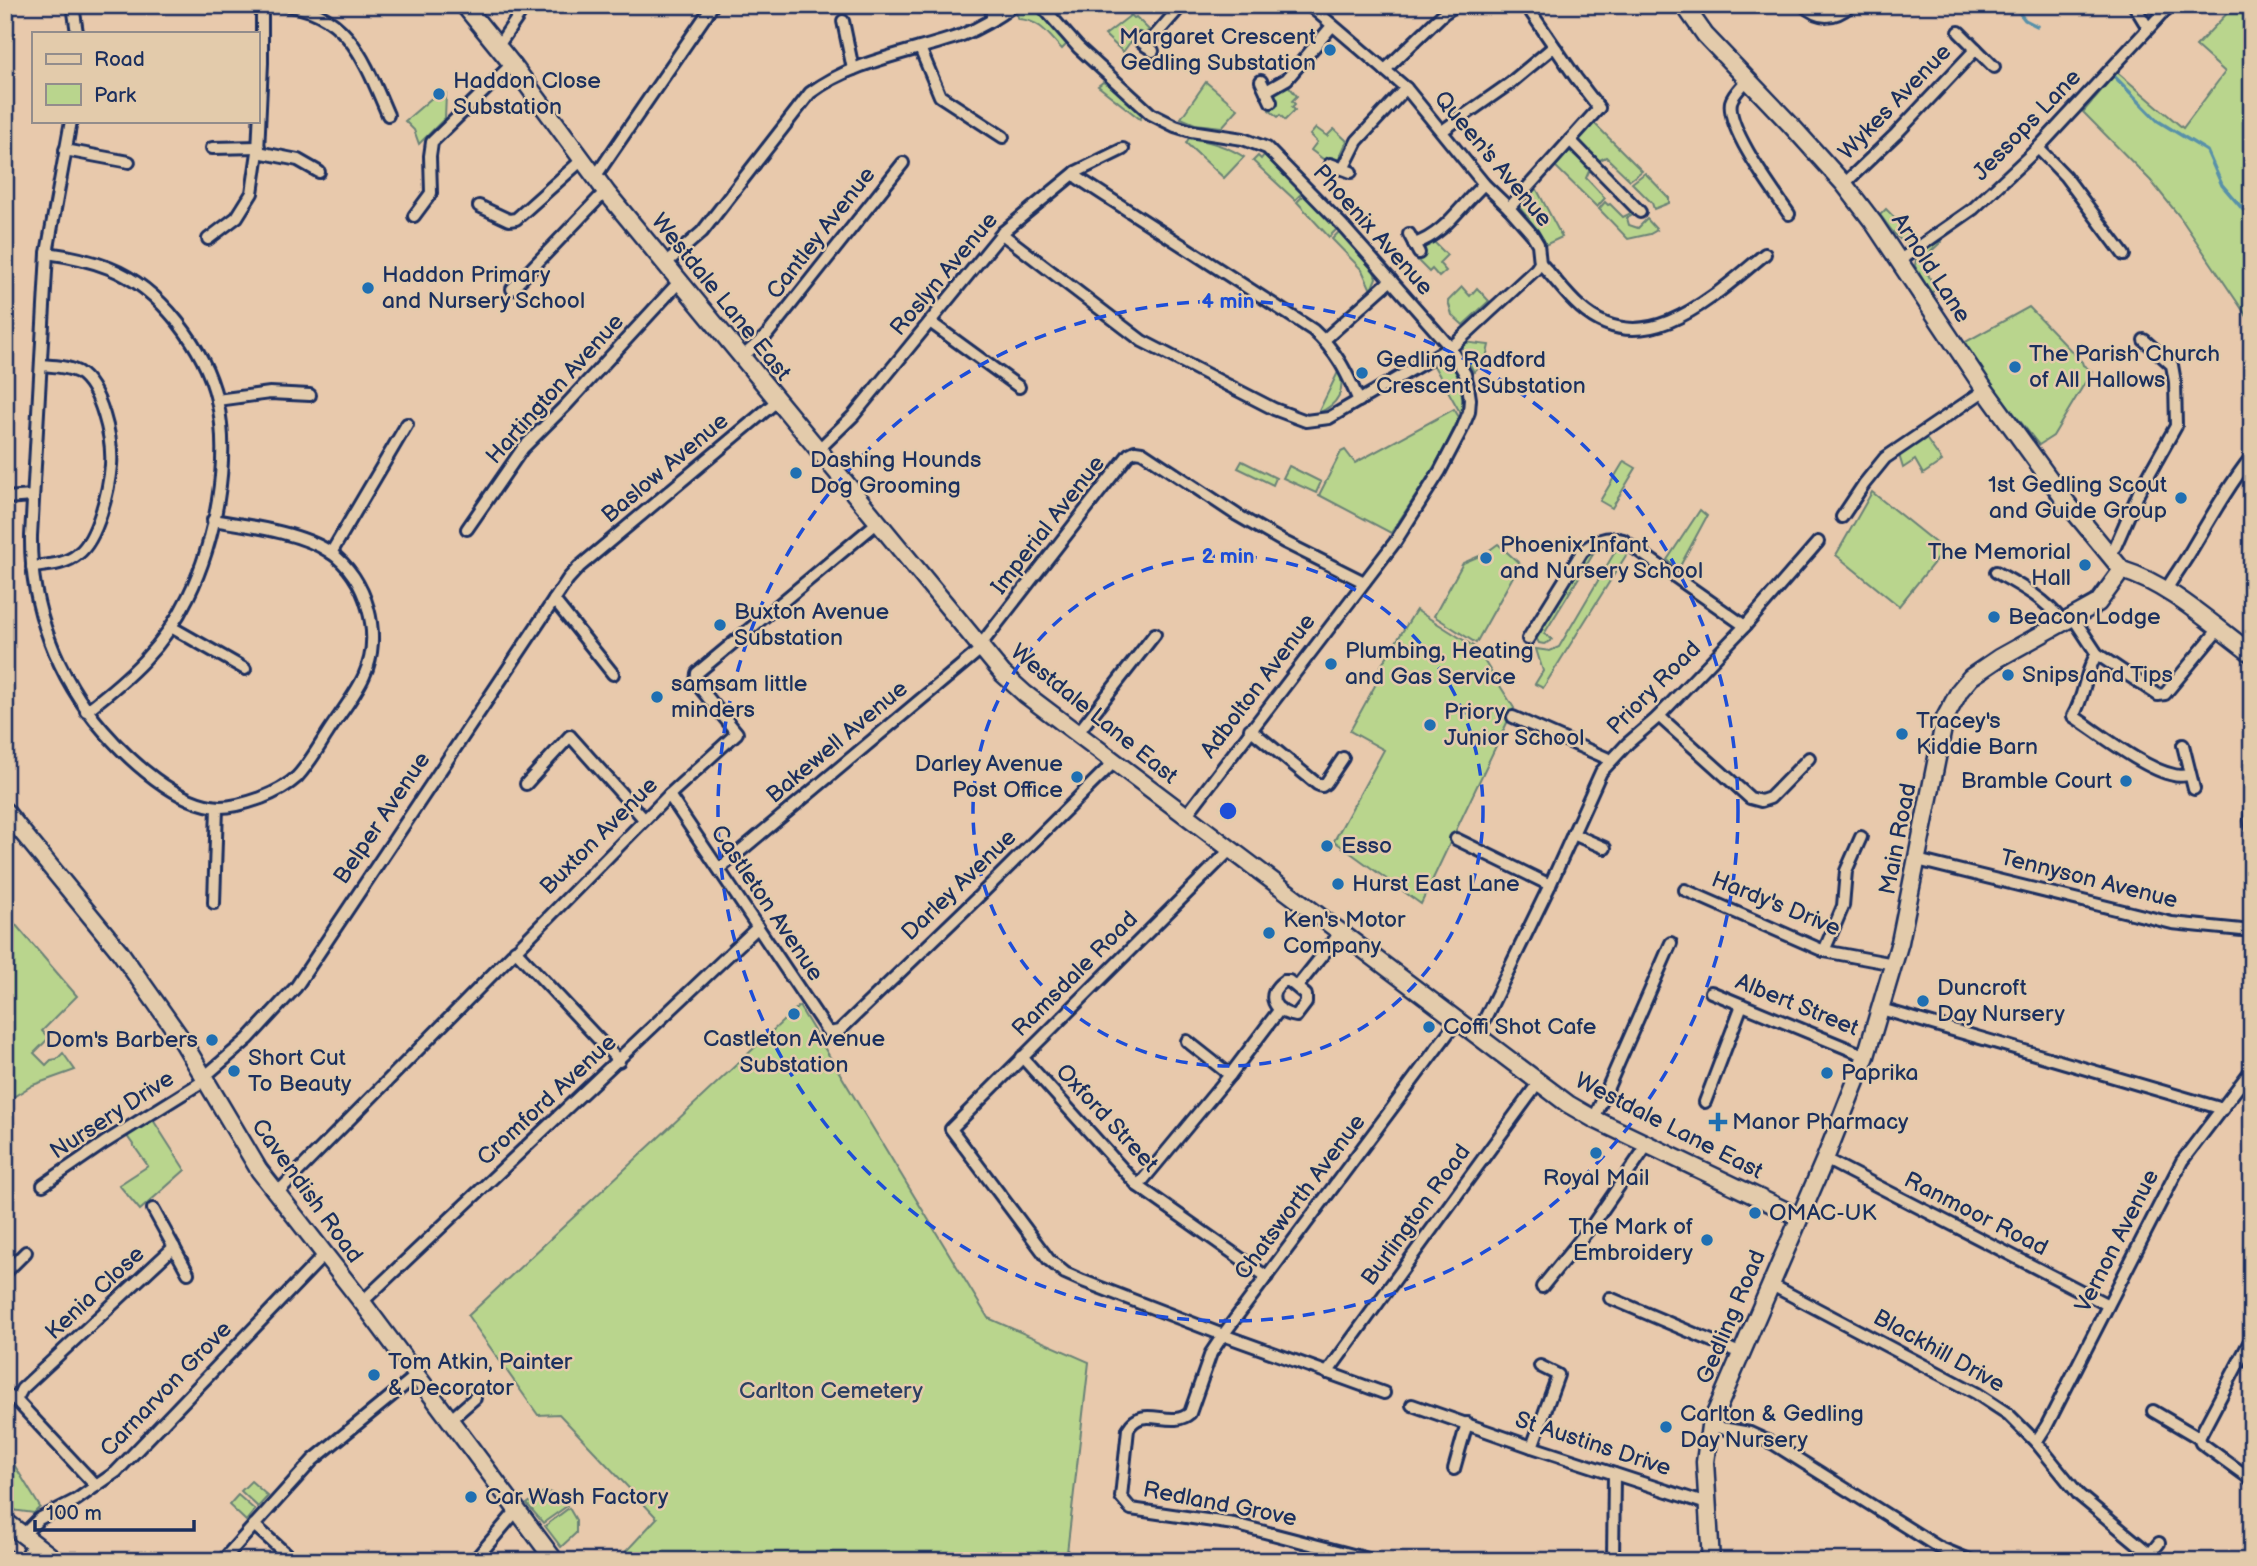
<svg xmlns="http://www.w3.org/2000/svg" width="2257" height="1566" font-family="'Balsamiq Sans',sans-serif">
<style>
.green{fill:#b9d58d;stroke:#6a8276;stroke-width:2}
.lines{fill:none;stroke-linecap:round;stroke-linejoin:round}
.stream{stroke:#5991a9;stroke-width:3.5}
.street-casing{stroke:#1b2f5e;stroke-width:16}
.secondary-casing{stroke:#1b2f5e;stroke-width:21}
.street{stroke:#e3cbab;stroke-width:10}
.secondary{stroke:#e3cbab;stroke-width:16}
.ring{fill:none;stroke:#1d4ed8;stroke-width:3.5;stroke-dasharray:12 9}
.poi-dot{fill:#1f6fb2;stroke:#e3cbab;stroke-width:2.5}
.labels{text-anchor:middle;dominant-baseline:central;stroke-width:5;stroke-linejoin:round;paint-order:stroke}
.poi-label{font-size:23px;fill:#1b2f5e;stroke:#e3cbab;text-anchor:start}
.street-label{font-size:23px;fill:#1b2f5e;stroke:#e3cbab}
.park-label{font-size:23px;fill:#2b4063;stroke:#e3cbab}
.centre{fill:#1d4ed8;stroke:#e3cbab;stroke-width:3.5}
.ring-label{font-size:21px;text-anchor:middle;font-weight:bold;fill:#1d4ed8;stroke:#e3cbab;stroke-width:5;stroke-linejoin:round;paint-order:stroke}
</style>
<rect width="100%" height="100%" fill="#e8c9ac"/>
<filter id="ink" filterUnits="userSpaceOnUse"><feTurbulence type="fractalNoise" baseFrequency=".0143" numOctaves="2"/><feDisplacementMap in="SourceGraphic" scale="14" xChannelSelector="R" yChannelSelector="G"/><feConvolveMatrix kernelMatrix="1 2 1 2 8 2 1 2 1" color-interpolation-filters="sRGB"/></filter>
<g filter="url(#ink)">
<g class="green">
<path d="M1021,5L1036,7L1067,44L1062,49C1048,34 1041,21 1019,19L1014,10Z"/>
<path d="M2235,5H2252V324L2180,217L2151,181L2083,112L2117,72L2183,128L2225,72L2196,46Z"/>
<path d="M1131,15L1134,18L1136,17L1149,30L1143,35L1137,33L1123,52L1105,35Z"/>
<path d="M1103,82L1106,84L1107,83L1148,115L1147,118L1143,115L1140,119L1098,86Z"/>
<path d="M1206,82L1238,109L1222,127L1195,124L1181,118Z"/>
<path d="M1287,84L1297,96L1292,101L1295,104L1292,107L1295,110L1285,120L1280,115L1278,117L1269,110L1275,99L1271,92Z"/>
<path d="M446,94L445,118L419,144L414,130L405,121L434,96L437,100Z"/>
<path d="M1591,120L1642,171L1630,180L1606,157L1598,161L1581,143L1579,138Z"/>
<path d="M1316,128L1327,136L1334,129L1347,141L1338,161L1323,159L1311,150L1317,142L1310,135Z"/>
<path d="M1189,138C1209,141 1227,146 1244,157L1224,178L1186,143Z"/>
<path d="M1570,151L1590,169L1586,178L1605,198L1597,207L1554,165L1565,152Z"/>
<path d="M1264,155L1304,191L1295,200L1253,161L1258,156L1261,159Z"/>
<path d="M1645,173L1669,198V203L1654,209L1652,203L1632,183Z"/>
<path d="M1535,186L1562,237L1545,245L1533,224L1519,207Z"/>
<path d="M1306,193L1337,229L1329,237L1297,202Z"/>
<path d="M1605,202L1608,205L1610,204L1623,217L1631,213L1633,215L1627,218L1629,225L1638,228L1647,219L1657,230L1650,234L1628,239L1599,209Z"/>
<path d="M1886,209L1917,241C1900,249 1890,227 1880,215Z"/>
<path d="M1339,232L1374,271L1376,278L1371,290L1362,270L1332,239Z"/>
<path d="M1940,240L1941,242L1922,260L1935,290L1931,293L1915,266C1915,253 1930,247 1940,240Z"/>
<path d="M1434,242L1447,255L1439,263L1446,271L1439,277L1432,269L1429,272L1418,261L1422,248Z"/>
<path d="M1462,287L1470,296L1477,288L1489,301L1463,325L1452,315L1448,301Z"/>
<path d="M2029,307L2082,362L2083,365L2092,371L2053,436L2039,445L1960,345Z"/>
<path d="M1463,342L1489,345L1486,358L1474,372L1463,353Z"/>
<path d="M1440,363L1453,366C1461,382 1464,396 1461,414L1434,366Z"/>
<path d="M1339,370C1346,390 1338,405 1318,413Z"/>
<path d="M1454,409L1459,417C1442,459 1416,495 1391,533L1319,495L1341,452L1345,450L1355,463Z"/>
<path d="M1925,437L1942,461L1923,474L1915,460L1903,468L1899,455Z"/>
<path d="M1242,461L1276,478L1273,485L1238,468Z"/>
<path d="M1624,461L1636,468L1612,508L1600,501Z"/>
<path d="M1289,466L1321,482L1316,493L1283,478Z"/>
<path d="M1872,492L1944,550L1899,606L1836,555Z"/>
<path d="M1700,510L1707,516L1679,568L1667,560Z"/>
<path d="M1611,542V545L1597,548L1544,634L1552,639L1551,641L1544,644L1539,643L1535,636L1590,549Z"/>
<path d="M1498,544L1520,564L1476,643L1434,616L1463,563L1484,554Z"/>
<path d="M1619,547L1630,549L1543,688L1535,684L1543,671L1536,649L1550,651L1559,647L1616,550Z"/>
<path d="M1416,610L1476,648L1514,708L1421,904L1334,841L1384,750L1350,731L1377,682L1379,669Z"/>
<path d="M9,917L77,996L42,1031L49,1038L34,1053L46,1065L51,1060L57,1059L63,1053L75,1070L33,1085L5,1102V921Z"/>
<path d="M799,1006L988,1318L1089,1362L1066,1561H617L657,1518L559,1414L538,1415L468,1316Z"/>
<path d="M153,1120L185,1170L140,1210L119,1185L148,1166L127,1136Z"/>
<path d="M10,1458L40,1507L34,1513L12,1510L5,1504V1463Z"/>
<path d="M251,1481L268,1496L258,1507L241,1491Z"/>
<path d="M548,1492L559,1496L567,1506L543,1523L527,1504L542,1493Z"/>
<path d="M238,1495L255,1510L246,1521L229,1505Z"/>
<path d="M569,1508L576,1520V1533L561,1547L545,1526Z"/>
</g>
<g class="lines">
<g class="stream">
<path d="M2013,5L2025,20L2037,26"/>
<path d="M2114,76L2158,121L2207,151L2222,185L2252,220"/>
</g>
<g class="street-casing">
<g id="street">
<path d="M73,5L77,33"/>
<path d="M282,5C348,10 365,62 388,115"/>
<path d="M988,5L992,12V20"/>
<path d="M1041,5L1078,47L1151,114L1175,126L1191,131L1243,139L1267,148L1343,226L1449,346L1465,374L1468,386L1470,399L1469,412L1462,429L1440,471L1395,542L1185,817"/>
<path d="M1803,5C1819,20 1835,19 1851,5"/>
<path d="M2134,5L2148,28"/>
<path d="M843,21L853,69"/>
<path d="M1959,32L1994,67"/>
<path d="M1138,39L1153,51"/>
<path d="M498,46L526,5"/>
<path d="M1146,46L1182,5"/>
<path d="M920,48L940,96L1003,137"/>
<path d="M1385,70L1444,13L1456,5"/>
<path d="M1747,80C1742,86 1733,94 1731,102C1726,128 1774,192 1789,214"/>
<path d="M1261,81L1271,102"/>
<path d="M1266,91L1287,79L1332,26"/>
<path d="M71,121L47,253L31,536C30,606 57,677 103,730C129,760 177,805 220,807C234,807 247,803 261,798C274,793 286,787 297,777C309,764 318,748 327,734C339,715 355,696 364,676C383,635 367,578 330,552C300,532 249,526 213,520"/>
<path d="M1442,131L1509,84L1551,49H1556"/>
<path d="M1570,140L1640,212"/>
<path d="M212,148L259,147"/>
<path d="M2038,148L2065,176L2124,255"/>
<path d="M65,150L129,162"/>
<path d="M258,152L298,160L319,172"/>
<path d="M1330,164L1351,172"/>
<path d="M1343,169L1357,141L1406,88"/>
<path d="M1076,172L1078,178L1313,330C1337,352 1346,371 1359,401"/>
<path d="M595,177L713,5"/>
<path d="M1844,184L1896,134L1976,49"/>
<path d="M479,206L509,220L516,219L583,159"/>
<path d="M1509,208L1599,108L1576,78L1526,5"/>
<path d="M414,216L431,193L430,156L432,142L512,64"/>
<path d="M1003,232L1006,237L1142,341L1274,409L1306,421L1329,418L1454,345L1536,269L1540,263L1538,244L1532,234L1509,208L1484,184L1406,88L1309,5"/>
<path d="M1409,234L1419,253"/>
<path d="M208,239L237,217L252,193L258,152L262,63V5"/>
<path d="M1414,244C1444,235 1461,205 1484,184"/>
<path d="M47,253C69,256 89,260 109,268C160,288 205,348 217,400C231,460 215,542 188,597C164,647 129,678 86,711"/>
<path d="M1900,260L1973,209L2038,148L2170,5"/>
<path d="M1540,263C1554,277 1565,294 1580,307C1644,365 1715,295 1765,254"/>
<path d="M665,264L702,232L810,93C854,60 911,53 962,35C980,28 998,17 1014,5"/>
<path d="M512,289L600,197L607,193"/>
<path d="M930,322L1019,387"/>
<path d="M1324,340L1391,280"/>
<path d="M742,357L766,336L903,163"/>
<path d="M217,400L270,393L310,395"/>
<path d="M818,450L853,416L1003,232L1076,172L1123,149"/>
<path d="M5,498L33,496"/>
<path d="M1842,517L1864,484L1885,458L1985,390"/>
<path d="M467,529L523,448L566,405L679,282"/>
<path d="M331,553L407,424"/>
<path d="M2108,553L2115,547L2139,492L2176,426L2175,382L2172,365L2144,340"/>
<path d="M32,567C48,565 65,565 78,554C98,539 109,489 111,465C113,440 101,386 78,372C67,366 53,366 41,365"/>
<path d="M1996,572C2021,586 2044,598 2062,621"/>
<path d="M2166,590C2174,576 2184,563 2192,549C2211,517 2229,485 2252,456"/>
<path d="M554,600L613,674"/>
<path d="M2072,616L2097,654L2158,695L2165,694L2218,630"/>
<path d="M171,627L245,669"/>
<path d="M1528,639L1582,552C1595,541 1606,535 1623,540L1745,626"/>
<path d="M979,647L1129,454L1135,451L1142,452L1237,515L1284,542L1364,582"/>
<path d="M2097,654C2085,671 2085,696 2073,716C2099,733 2144,769 2174,775C2179,777 2185,775 2190,775"/>
<path d="M1513,717L1611,760"/>
<path d="M1657,718H1661L1750,798L1761,801L1770,798L1809,758"/>
<path d="M1250,729L1317,784L1322,786L1326,783L1343,758"/>
<path d="M1077,734L1155,634"/>
<path d="M2183,745L2194,789"/>
<path d="M526,784L570,736L644,819"/>
<path d="M669,795L826,1029L830,1033L839,1031L975,900L1114,762"/>
<path d="M2252,806L2250,819L2252,831"/>
<path d="M1573,834L1605,848"/>
<path d="M1456,839L1550,885"/>
<path d="M1230,850L951,1129L1049,1260L1065,1273L1083,1281L1223,1335L1384,1393"/>
<path d="M1917,860L2172,923L2252,931"/>
<path d="M720,868L981,649"/>
<path d="M1685,890L1824,951L1894,964"/>
<path d="M214,903L217,807"/>
<path d="M515,950L619,1061"/>
<path d="M1824,951L1843,906L1846,871L1861,837"/>
<path d="M1284,981H1289L1306,995V1003L1296,1016C1274,1012 1264,995 1284,981Z"/>
<path d="M1297,987L1340,933"/>
<path d="M1711,992L1866,1056"/>
<path d="M1881,1009L2223,1109"/>
<path d="M1477,1035L1550,885L1601,772L1628,743L1657,718L1745,626L1818,542"/>
<path d="M1187,1041L1230,1075"/>
<path d="M1022,1057L1138,1186L1267,1277"/>
<path d="M203,1078L248,1039L296,987L568,579L579,567L777,401"/>
<path d="M1705,1102L1742,1005"/>
<path d="M1594,1119L1671,943"/>
<path d="M1825,1159L2108,1305"/>
<path d="M43,1185L104,1143L205,1080"/>
<path d="M1138,1186L1230,1075L1280,1009"/>
<path d="M276,1194L669,795L737,733L696,683L697,673L878,522"/>
<path d="M153,1209L188,1273"/>
<path d="M5,1273L26,1252"/>
<path d="M1770,1284L1976,1393L2008,1414L2036,1442L2079,1495L2150,1554L2159,1543"/>
<path d="M1542,1287L1593,1224L1648,1144"/>
<path d="M1610,1298L1740,1353"/>
<path d="M362,1302L758,927"/>
<path d="M1327,1373L1539,1082"/>
<path d="M5,1394L16,1400L96,1486"/>
<path d="M16,1400L22,1389L174,1247"/>
<path d="M1412,1405L1532,1447L1707,1504"/>
<path d="M2153,1411L2199,1438L2201,1443L2252,1480"/>
<path d="M450,1420L475,1398"/>
<path d="M1710,1426L1750,1433L1774,1444L1938,1547L1972,1561"/>
<path d="M2199,1438L2252,1337"/>
<path d="M2036,1442L2047,1425L2182,1161L2252,1069"/>
<path d="M1532,1447L1558,1375L1540,1366"/>
<path d="M1454,1469L1467,1423"/>
<path d="M254,1525L294,1561"/>
<path d="M23,1535L39,1519L76,1500L116,1472L324,1255"/>
<path d="M5,1555L13,1561"/>
<path d="M1613,1560L1614,1474"/>
<path d="M24,1561L33,1543"/>
<path d="M222,1561L313,1460L417,1375"/>
<path d="M474,1561L517,1510"/>
<path d="M1376,1561L1234,1524L1131,1509L1121,1497L1128,1429C1142,1403 1171,1430 1190,1413L1211,1353L1223,1335L1457,1021"/>
</g>
</g>
<g class="secondary-casing">
<g id="secondary">
<path d="M464,5L512,64L607,193L1003,674L1025,694L1568,1104L1594,1119L1799,1217"/>
<path d="M1684,5L1705,35L1789,123L1844,184L1873,222L1985,390L2067,503L2122,570"/>
<path d="M2122,570C2171,585 2211,624 2252,654"/>
<path d="M5,811L120,952L180,1037L259,1170L362,1302L555,1561"/>
<path d="M5,1521L57,1561"/>
<path d="M1711,1561L1705,1462L1710,1426L1825,1159L1866,1056L1900,942L1945,718L1960,690L1971,677L1999,658L2098,603L2122,570"/>
</g>
</g>
<use href="#street" class="street"/>
<use href="#secondary" class="secondary"/>
</g>
</g>
<g class="ring">
<circle cx="1228" cy="811" r="255"/>
<circle cx="1228" cy="811" r="510"/>
</g>
<g class="poi-dot">
<circle cx="1330" cy="50" r="7"/>
<circle cx="439" cy="94" r="7"/>
<circle cx="368" cy="288" r="7"/>
<circle cx="2015" cy="367" r="7"/>
<circle cx="1362" cy="373" r="7"/>
<circle cx="796" cy="473" r="7"/>
<circle cx="2181" cy="498" r="7"/>
<circle cx="1486" cy="558" r="7"/>
<circle cx="2085" cy="565" r="7"/>
<circle cx="1994" cy="617" r="7"/>
<circle cx="720" cy="625" r="7"/>
<circle cx="1331" cy="664" r="7"/>
<circle cx="2008" cy="675" r="7"/>
<circle cx="657" cy="697" r="7"/>
<circle cx="1430" cy="725" r="7"/>
<circle cx="1902" cy="734" r="7"/>
<circle cx="1077" cy="777" r="7"/>
<circle cx="2126" cy="781" r="7"/>
<circle cx="1327" cy="846" r="7"/>
<circle cx="1338" cy="884" r="7"/>
<circle cx="1269" cy="933" r="7"/>
<circle cx="1923" cy="1001" r="7"/>
<circle cx="794" cy="1014" r="7"/>
<circle cx="1429" cy="1027" r="7"/>
<circle cx="212" cy="1040" r="7"/>
<circle cx="234" cy="1071" r="7"/>
<circle cx="1827" cy="1073" r="7"/>
<path d="M1714.5 1111.5h7v7h7v7h-7v7h-7v-7h-7v-7h7z"/>
<circle cx="1596" cy="1153" r="7"/>
<circle cx="1755" cy="1213" r="7"/>
<circle cx="1707" cy="1240" r="7"/>
<circle cx="374" cy="1375" r="7"/>
<circle cx="1666" cy="1427" r="7"/>
<circle cx="471" cy="1497" r="7"/>
</g>
<g class="labels">
<g class="poi-label">
<text x="1316" y="37" text-anchor="end">Margaret Crescent<tspan x="1316" dy="26">Gedling Substation</tspan></text>
<text x="453" y="81">Haddon Close<tspan x="453" dy="26">Substation</tspan></text>
<text x="382" y="275">Haddon Primary<tspan x="382" dy="26">and Nursery School</tspan></text>
<text x="2029" y="354">The Parish Church<tspan x="2029" dy="26">of All Hallows</tspan></text>
<text x="1376" y="360">Gedling Radford<tspan x="1376" dy="26">Crescent Substation</tspan></text>
<text x="810" y="460">Dashing Hounds<tspan x="810" dy="26">Dog Grooming</tspan></text>
<text x="2167" y="485" text-anchor="end">1st Gedling Scout<tspan x="2167" dy="26">and Guide Group</tspan></text>
<text x="1500" y="545">Phoenix Infant<tspan x="1500" dy="26">and Nursery School</tspan></text>
<text x="2071" y="552" text-anchor="end">The Memorial<tspan x="2071" dy="26">Hall</tspan></text>
<text x="734" y="612">Buxton Avenue<tspan x="734" dy="26">Substation</tspan></text>
<text x="2008" y="617">Beacon Lodge</text>
<text x="1345" y="651">Plumbing, Heating<tspan x="1345" dy="26">and Gas Service</tspan></text>
<text x="2022" y="675">Snips and Tips</text>
<text x="671" y="684">samsam little<tspan x="671" dy="26">minders</tspan></text>
<text x="1444" y="712">Priory<tspan x="1444" dy="26">Junior School</tspan></text>
<text x="1916" y="721">Tracey's<tspan x="1916" dy="26">Kiddie Barn</tspan></text>
<text x="1063" y="764" text-anchor="end">Darley Avenue<tspan x="1063" dy="26">Post Office</tspan></text>
<text x="2112" y="781" text-anchor="end">Bramble Court</text>
<text x="1341" y="846">Esso</text>
<text x="1352" y="884">Hurst East Lane</text>
<text x="1283" y="920">Ken's Motor<tspan x="1283" dy="26">Company</tspan></text>
<text x="1937" y="988">Duncroft<tspan x="1937" dy="26">Day Nursery</tspan></text>
<text x="1443" y="1027">Coffi Shot Cafe</text>
<text x="794" y="1039" text-anchor="middle">Castleton Avenue<tspan x="794" dy="26">Substation</tspan></text>
<text x="198" y="1040" text-anchor="end">Dom's Barbers</text>
<text x="248" y="1058">Short Cut<tspan x="248" dy="26">To Beauty</tspan></text>
<text x="1841" y="1073">Paprika</text>
<text x="1732" y="1122">Manor Pharmacy</text>
<text x="1596" y="1178" text-anchor="middle">Royal Mail</text>
<text x="1769" y="1213">OMAC-UK</text>
<text x="1693" y="1227" text-anchor="end">The Mark of<tspan x="1693" dy="26">Embroidery</tspan></text>
<text x="388" y="1362">Tom Atkin, Painter<tspan x="388" dy="26">&amp; Decorator</tspan></text>
<text x="1680" y="1414">Carlton &amp; Gedling<tspan x="1680" dy="26">Day Nursery</tspan></text>
<text x="485" y="1497">Car Wash Factory</text>
</g>
<g class="street-label">
<text transform="translate(1895 102) rotate(-46)">Wykes Avenue</text>
<text transform="translate(2027 125) rotate(-46)">Jessops Lane</text>
<text transform="translate(1493 159) rotate(50)">Queen's Avenue</text>
<text transform="translate(1373 230) rotate(48)">Phoenix Avenue</text>
<text transform="translate(821 233) rotate(-52)">Cantley Avenue</text>
<text transform="translate(1931 268) rotate(57)">Arnold Lane</text>
<text transform="translate(944 274) rotate(-50)">Roslyn Avenue</text>
<text transform="translate(721 297) rotate(51)">Westdale Lane East</text>
<text transform="translate(555 389) rotate(-48)">Hartington Avenue</text>
<text transform="translate(665 468) rotate(-40)">Baslow Avenue</text>
<text transform="translate(1048 525) rotate(-52)">Imperial Avenue</text>
<text transform="translate(1258 686) rotate(-53)">Adbolton Avenue</text>
<text transform="translate(1654 688) rotate(-45)">Priory Road</text>
<text transform="translate(1094 714) rotate(39)">Westdale Lane East</text>
<text transform="translate(837 742) rotate(-40)">Bakewell Avenue</text>
<text transform="translate(382 818) rotate(-56)">Belper Avenue</text>
<text transform="translate(599 836) rotate(-45)">Buxton Avenue</text>
<text transform="translate(1898 839) rotate(-79)">Main Road</text>
<text transform="translate(2089 879) rotate(14)">Tennyson Avenue</text>
<text transform="translate(959 885) rotate(-44)">Darley Avenue</text>
<text transform="translate(767 903) rotate(56)">Castleton Avenue</text>
<text transform="translate(1776 904) rotate(22)">Hardy's Drive</text>
<text transform="translate(1075 974) rotate(-45)">Ramsdale Road</text>
<text transform="translate(1797 1005) rotate(22)">Albert Street</text>
<text transform="translate(547 1100) rotate(-43)">Cromford Avenue</text>
<text transform="translate(112 1115) rotate(-33)">Nursery Drive</text>
<text transform="translate(1107 1118) rotate(47)">Oxford Street</text>
<text transform="translate(1669 1126) rotate(27)">Westdale Lane East</text>
<text transform="translate(307 1191) rotate(54)">Cavendish Road</text>
<text transform="translate(1300 1197) rotate(-53)">Chatsworth Avenue</text>
<text transform="translate(1976 1214) rotate(27)">Ranmoor Road</text>
<text transform="translate(1416 1215) rotate(-54)">Burlington Road</text>
<text transform="translate(2117 1241) rotate(-63)">Vernon Avenue</text>
<text transform="translate(95 1293) rotate(-43)">Kenia Close</text>
<text transform="translate(1731 1317) rotate(-67)">Gedling Road</text>
<text transform="translate(1939 1351) rotate(29)">Blackhill Drive</text>
<text transform="translate(166 1389) rotate(-46)">Carnarvon Grove</text>
<text transform="translate(1593 1444) rotate(18)">St Austins Drive</text>
<text transform="translate(1220 1504) rotate(11)">Redland Grove</text>
</g>
<g class="park-label">
<text x="831" y="1391">Carlton Cemetery</text>
</g>
</g>
<circle cx="1228" cy="811" r="10" class="centre"/>
<g class="ring-label">
<text x="1228" y="308">4 min</text>
<text x="1228" y="563">2 min</text>
</g>
<rect width="2257" height="1566" fill="none" stroke="#e3cbab" stroke-width="28"/>
<rect x="14" y="14" width="2229" height="1538" fill="none" stroke="#1b2f5e" stroke-width="2.5" filter="url(#ink)"/>
<rect x="32" y="32" width="228" height="91" fill="#e3cbab" stroke="#938d8c" stroke-width="2"/>
<rect x="46" y="54" width="35" height="10" fill="#e3cbab" stroke="#938d8c" stroke-width="2"/>
<text x="94" y="66" font-size="21" fill="#1b2f5e">Road</text>
<rect x="46" y="84" width="35" height="21" fill="#b9d58d" stroke="#938d8c" stroke-width="2"/>
<text x="94" y="102" font-size="21" fill="#1b2f5e">Park</text>
<path d="M35 1520v10h159v-10" fill="none" stroke="#1b2f5e" stroke-width="3.5"/>
<text x="46" y="1520" font-size="21" fill="#1b2f5e" stroke="#e3cbab" stroke-width="5" paint-order="stroke">100 m</text>
</svg>
